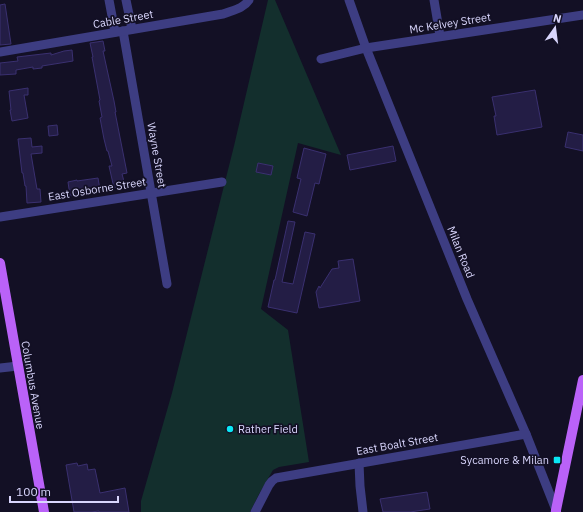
<svg xmlns="http://www.w3.org/2000/svg" width="583" height="512" font-family="'IBM Plex Sans',sans-serif">
<style>
.green{fill:#132f2d}
.building{fill:#231d45;stroke:#3a3070}
.lines{fill:none;stroke-linecap:round;stroke-linejoin:round}
.minor{stroke:#3d3d82;stroke-width:9}
.major{stroke:#ba62f8;stroke-width:10}
.poi-dot{fill:#0ae7f5;stroke:#131025;stroke-width:1.5}
.labels{text-anchor:middle;dominant-baseline:central;stroke-width:3.5;stroke-linejoin:round;paint-order:stroke}
.street-label{font-size:11px;fill:#d9d6fd;stroke:#131025}
.poi-label{font-size:11px;fill:#d9d6fd;stroke:#131025;text-anchor:start}
</style>
<rect width="100%" height="100%" fill="#131025"/>
<path class="green" d="M268,0H275L341,155L298,143L261,309L288,330L309,462L279,467L273,470L259,494L250,512H141V501L172,393L234,146Z"/>
<g class="building">
<path d="M5,4L11,44L0,45V5Z"/>
<path d="M103,41L105,51H103L114,101L116,112H115L127,173L122,174L125,185L114,188L109,166H112L108,151H107L104,139L100,118L102,117L99,101L100,100L92,57H93L90,43Z"/>
<path d="M72,50L73,61L42,66V68L33,69V67L16,70V74L0,75V63L18,61L17,57L51,53V55L64,51Z"/>
<path d="M28,88V95H24L28,118L12,121L10,110H11L9,91Z"/>
<path d="M535,90L542,127L497,135L494,116H496L492,97Z"/>
<path d="M57,125L58,135L49,136L48,126Z"/>
<path d="M568,132L583,135V151L565,147Z"/>
<path d="M31,138L32,147L42,146V153L31,154L37,189H40L41,202L27,203L26,186H25L23,173H22L18,139Z"/>
<path d="M393,146L396,161L350,170L347,155Z"/>
<path d="M304,148L326,154L319,184L315,183L307,216L293,212L301,179L297,178Z"/>
<path d="M258,163L273,166L271,175L256,172Z"/>
<path d="M98,178L100,190L70,196L68,182L77,180V181Z"/>
<path d="M288,221L295,222L282,282L293,284L305,232L315,234L297,313L268,307L274,280H275Z"/>
<path d="M353,259L360,301L319,308L316,292L319,286L320,288L332,269L339,268L338,261Z"/>
<path d="M77,463L78,466L87,464L88,470L95,469L100,493L125,488L129,512H99V511L91,512H74L66,465Z"/>
<path d="M427,492L430,509L410,512H383L380,499Z"/>
</g>
<g class="lines">
<g class="minor">
<path d="M109,0L115,32"/>
<path d="M126,0L132,29"/>
<path d="M349,0L366,48L467,299L526,434L556,510L555,512"/>
<path d="M434,0L440,36"/>
<path d="M123,31L167,284"/>
<path d="M0,52L223,14C233,10 243,9 249,0"/>
<path d="M321,59L366,48L583,15"/>
<path d="M0,217L222,182"/>
<path d="M0,368L18,366"/>
<path d="M359,463L360,486L363,512"/>
<path d="M255,512L269,485L272,481L276,478L526,434"/>
</g>
<g class="major">
<path d="M0,263L44,512"/>
<path d="M556,512V510L583,380"/>
</g>
</g>
<g class="poi-dot">
<circle cx="230" cy="429" r="4"/>
<rect x="553" y="456" width="8" height="8" rx="2"/>
</g>
<g class="labels">
<g class="street-label">
<text transform="translate(123 19) rotate(-10)">Cable Street</text>
<text transform="translate(450 23) rotate(-9)">Mc Kelvey Street</text>
<text transform="translate(157 155) rotate(80)">Wayne Street</text>
<text transform="translate(97 189) rotate(-9)">East Osborne Street</text>
<text transform="translate(461 252) rotate(68)">Milan Road</text>
<text transform="translate(33 385) rotate(80)">Columbus Avenue</text>
<text transform="translate(397 444) rotate(-10)">East Boalt Street</text>
</g>
<g class="poi-label">
<text x="238" y="429">Rather Field</text>
<text x="549" y="460" text-anchor="end">Sycamore &amp; Milan</text>
</g>
</g>
<g transform="translate(555 28) rotate(14)" stroke="#131025" stroke-width="3" paint-order="stroke">
<path d="M0-3L7 15L0 10L-7 15Z" fill="#d9d6fd"/>
<text y="-6" font-size="11" font-weight="bold" text-anchor="middle" fill="#d9d6fd">N</text>
</g>
<path d="M10 496v6h108v-6" fill="none" stroke="#d9d6fd" stroke-width="2"/>
<text x="16" y="496" font-size="12" fill="#d9d6fd" stroke="#131025" stroke-width="3" paint-order="stroke">100 m</text>
</svg>
